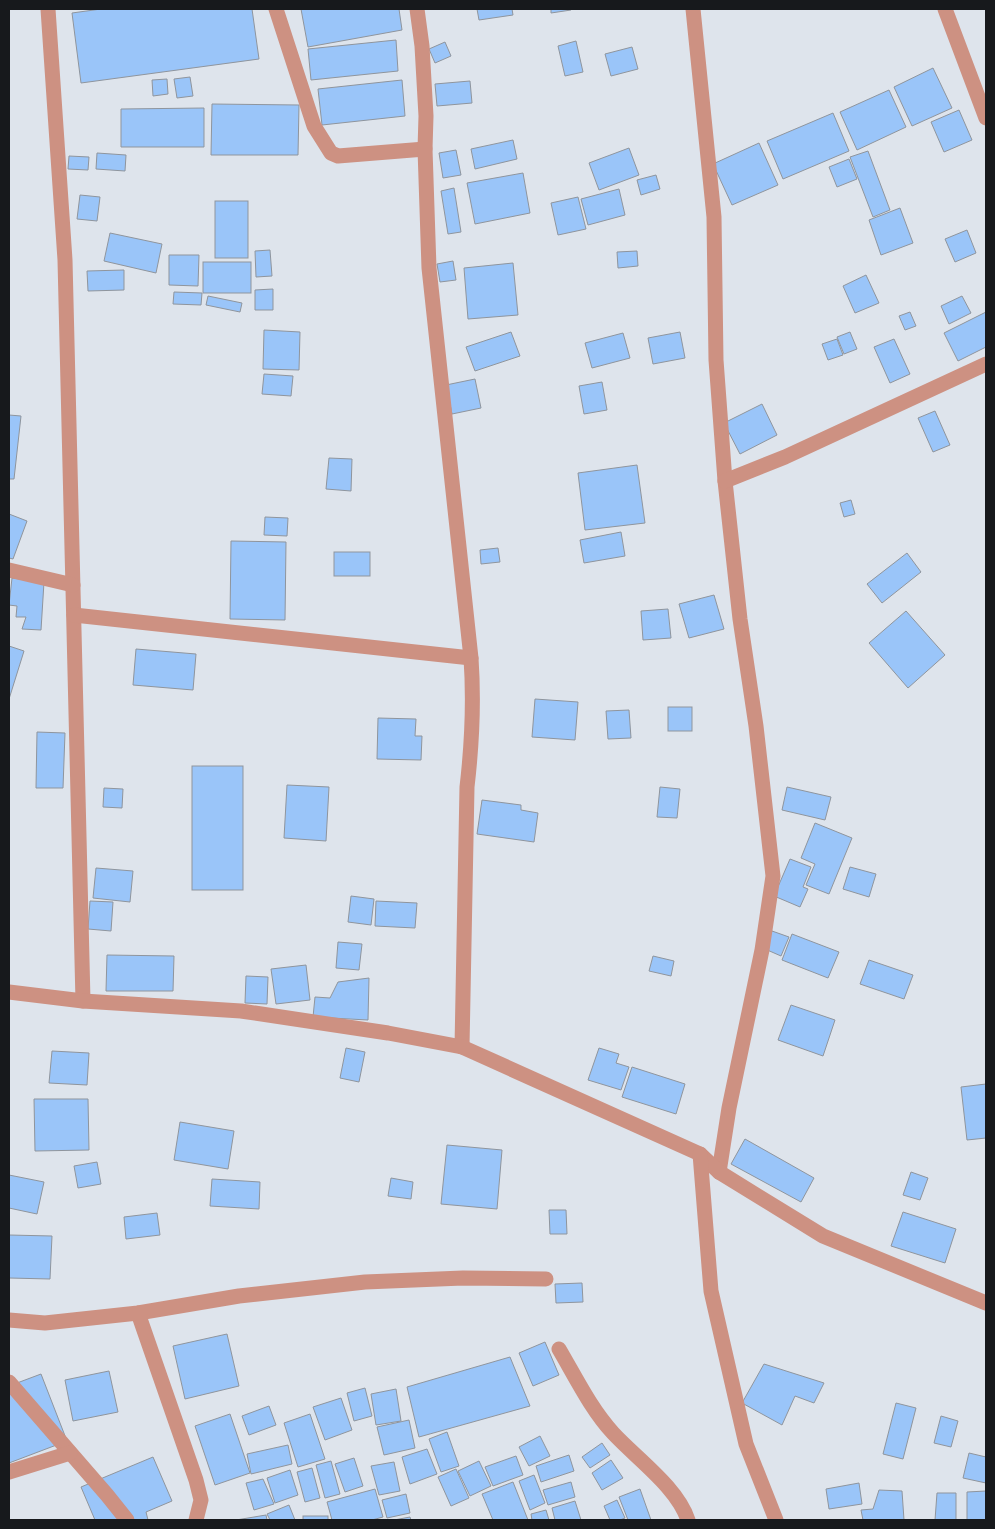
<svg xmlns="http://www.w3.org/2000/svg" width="995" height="1529" font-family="Roboto,sans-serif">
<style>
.building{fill:#9ac5f9;stroke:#8f959d}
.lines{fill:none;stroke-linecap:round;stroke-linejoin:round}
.street{stroke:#cd9182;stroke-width:15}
</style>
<rect width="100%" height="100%" fill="#dee4ec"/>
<g class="building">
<path d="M101,9H252L259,59L81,83L72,13Z"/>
<path d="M301,9H399L402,30L308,47Z"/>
<path d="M477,9H512L513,15L479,20Z"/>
<path d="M551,9H571V10L551,13Z"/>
<path d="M396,40L398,71L311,80L308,49Z"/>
<path d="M576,41L583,72L565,76L558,46Z"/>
<path d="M445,42L451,56L435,63L429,49Z"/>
<path d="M632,47L638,69L611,76L605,54Z"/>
<path d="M933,68L952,108L912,126L894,87Z"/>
<path d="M190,77L193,96L177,98L174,79Z"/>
<path d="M167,79L168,94L153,96L152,80Z"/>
<path d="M402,80L405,116L322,125L318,89Z"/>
<path d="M470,81L472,103L437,106L435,84Z"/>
<path d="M889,90L906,127L857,150L840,112Z"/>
<path d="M212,104L299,105L298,155H211Z"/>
<path d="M204,108V147H121V109Z"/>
<path d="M959,110L972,140L944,152L931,122Z"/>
<path d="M833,113L849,151L783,179L767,141Z"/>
<path d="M513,140L517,159L475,169L471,149Z"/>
<path d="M759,143L778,185L732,205L713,164Z"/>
<path d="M629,148L639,175L599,190L589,163Z"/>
<path d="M456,150L461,175L443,178L439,153Z"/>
<path d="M868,151L890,210L873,217L850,157Z"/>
<path d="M97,153L126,155L125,171L96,169Z"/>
<path d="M69,156L89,157L88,170L68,169Z"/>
<path d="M849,159L857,179L837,187L829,167Z"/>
<path d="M523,173L530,213L475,224L467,183Z"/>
<path d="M656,175L660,189L641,195L637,180Z"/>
<path d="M454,188L461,232L448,234L441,191Z"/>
<path d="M619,189L625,215L588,225L581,199Z"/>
<path d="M80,195L100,197L97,221L77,219Z"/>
<path d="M578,197L586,229L558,235L551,203Z"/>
<rect x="215" y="201" width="33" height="57"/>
<path d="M900,208L913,243L881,255L869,220Z"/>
<path d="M967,230L976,253L955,262L945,239Z"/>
<path d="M110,233L162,244L156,273L104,261Z"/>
<path d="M270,250L272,276L256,277L255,251Z"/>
<path d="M637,251L638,266L618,268L617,252Z"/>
<path d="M169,255H199L198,286L169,285Z"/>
<path d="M453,261L456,280L440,282L437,264Z"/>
<rect x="203" y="262" width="48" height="31"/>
<path d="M513,263L518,315L468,319L464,268Z"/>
<path d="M124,270V290L88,291L87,271Z"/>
<path d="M866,275L879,303L855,313L843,286Z"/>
<path d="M273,289V310H255V290Z"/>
<path d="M174,292L202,293L201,305L173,304Z"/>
<path d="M208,296L242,303L240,312L206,305Z"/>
<path d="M962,296L971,313L949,324L941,306Z"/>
<path d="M910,312L916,326L905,330L899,316Z"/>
<path d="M986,312V347L958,361L944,333Z"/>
<path d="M264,330L300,332L299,370L263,369Z"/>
<path d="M511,332L520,356L475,371L466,347Z"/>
<path d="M680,332L685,358L653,364L648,338Z"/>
<path d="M850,332L857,349L844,354L837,337Z"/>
<path d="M623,333L630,358L592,368L585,343Z"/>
<path d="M837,339L843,355L828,360L822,344Z"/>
<path d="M894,339L910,374L890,383L874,347Z"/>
<path d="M264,374L293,376L291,396L262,394Z"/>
<path d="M475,379L481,408L452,414L446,385Z"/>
<path d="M602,382L607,410L584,414L579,386Z"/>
<path d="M762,404L777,435L740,454L724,423Z"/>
<path d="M935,411L950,445L933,452L918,418Z"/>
<path d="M9,415L21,416L14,479H9Z"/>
<path d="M329,458L352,459L351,491L326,489Z"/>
<path d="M637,465L645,523L585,530L578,473Z"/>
<path d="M851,500L855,514L844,517L840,503Z"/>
<path d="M9,514L27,521L13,559L9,558Z"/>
<path d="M265,517L288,518L287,536L264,535Z"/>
<path d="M621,532L625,556L584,563L580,540Z"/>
<path d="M231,541L286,542L285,620L230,619Z"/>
<path d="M498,548L500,562L481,564L480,550Z"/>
<rect x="334" y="552" width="36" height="24"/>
<path d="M907,553L921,572L882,603L867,584Z"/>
<path d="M12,578L44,582L41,630L22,629L26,617H16L17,606L9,605Z"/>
<path d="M714,595L724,629L689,638L679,604Z"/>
<path d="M668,609L671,638L643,640L641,611Z"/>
<path d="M906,611L945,655L908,688L869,643Z"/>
<path d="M9,646L24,651L9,699Z"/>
<path d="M136,649L196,654L193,690L133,685Z"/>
<path d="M535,699L578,702L575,740L532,737Z"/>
<rect x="668" y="707" width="24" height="24"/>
<path d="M629,710L631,738L608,739L606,711Z"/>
<path d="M378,718L416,719L415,736H422L421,760L377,759Z"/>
<path d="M37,732L65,733L63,788H36Z"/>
<rect x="192" y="766" width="51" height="124"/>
<path d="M287,785L329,787L326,841L284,838Z"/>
<path d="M660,787L680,789L677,818L657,817Z"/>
<path d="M787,787L831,797L825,820L782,810Z"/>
<path d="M104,788L123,789L122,808L103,807Z"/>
<path d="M482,800L521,805V810L538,813L534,842L477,834Z"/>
<path d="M815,823L852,838L829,894L806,885L815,864L801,858Z"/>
<path d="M790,859L811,867L803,887L808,889L800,907L774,896Z"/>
<path d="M850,867L876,874L869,897L843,889Z"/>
<path d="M96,868L133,871L130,902L93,898Z"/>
<path d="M351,896L374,899L371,925L348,922Z"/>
<path d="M90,901L113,902L111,931L88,929Z"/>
<path d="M376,901L417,903L415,928L375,926Z"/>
<path d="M772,931L789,937L781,956L765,949Z"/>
<path d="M792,934L839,952L828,978L782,960Z"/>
<path d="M338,942L362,944L359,970L336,968Z"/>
<path d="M107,955L174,956L173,991H106Z"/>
<path d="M653,956L674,961L671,976L649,971Z"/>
<path d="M869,960L913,975L904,999L860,984Z"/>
<path d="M306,965L310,1000L276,1004L271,969Z"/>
<path d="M246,976L268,977L267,1004L245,1003Z"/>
<path d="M369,978L368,1020L313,1017L315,997L330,998L338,982Z"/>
<path d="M791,1005L835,1020L823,1056L778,1040Z"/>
<path d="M346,1048L365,1052L359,1082L340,1078Z"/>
<path d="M599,1048L619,1054L616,1063L629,1067L621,1090L588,1080Z"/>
<path d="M52,1051L89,1053L87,1085L49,1083Z"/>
<path d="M632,1067L685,1084L676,1114L622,1097Z"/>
<path d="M986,1084V1138L967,1140L961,1087Z"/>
<path d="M34,1099H88L89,1150L35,1151Z"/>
<path d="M180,1122L234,1131L228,1169L174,1160Z"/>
<path d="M745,1139L814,1178L801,1202L731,1164Z"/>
<path d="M447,1145L502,1150L497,1209L441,1204Z"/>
<path d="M97,1162L101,1184L78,1188L74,1166Z"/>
<path d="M911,1172L928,1178L920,1200L903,1195Z"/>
<path d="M9,1175L44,1182L37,1214L9,1208Z"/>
<path d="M391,1178L413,1182L411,1199L388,1196Z"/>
<path d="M212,1179L260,1182L259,1209L210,1206Z"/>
<path d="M549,1210H566L567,1234H550Z"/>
<path d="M903,1212L956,1229L945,1263L891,1246Z"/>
<path d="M157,1213L160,1235L126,1239L124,1217Z"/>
<path d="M9,1235L52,1236L50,1279L9,1278Z"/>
<path d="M582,1283L583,1302L556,1303L555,1284Z"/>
<path d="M227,1334L239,1386L185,1399L173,1346Z"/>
<path d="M545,1342L559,1375L533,1386L519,1353Z"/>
<path d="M510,1357L530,1406L419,1437L407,1387Z"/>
<path d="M764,1364L824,1383L814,1403L795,1396L782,1425L742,1403Z"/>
<path d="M109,1371L118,1412L73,1421L65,1380Z"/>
<path d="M41,1374L67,1441L9,1463V1386Z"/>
<path d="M365,1388L372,1416L354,1421L347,1393Z"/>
<path d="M396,1389L401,1421L376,1425L371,1394Z"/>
<path d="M341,1398L352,1430L325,1440L313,1407Z"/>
<path d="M896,1403L916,1408L903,1459L883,1454Z"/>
<path d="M269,1406L276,1425L249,1435L242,1416Z"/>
<path d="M230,1414L250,1473L215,1485L195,1426Z"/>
<path d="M310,1414L325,1459L298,1467L284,1423Z"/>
<path d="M941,1416L958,1421L951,1447L934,1443Z"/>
<path d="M409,1420L415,1448L384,1455L377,1427Z"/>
<path d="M447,1432L459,1466L441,1472L429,1439Z"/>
<path d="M540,1436L550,1456L529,1466L519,1447Z"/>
<path d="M602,1443L610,1455L590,1468L582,1457Z"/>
<path d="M288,1445L292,1464L251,1474L247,1454Z"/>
<path d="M427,1449L437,1474L410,1484L402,1457Z"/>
<path d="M969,1453L986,1457V1483L963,1478Z"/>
<path d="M569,1455L574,1471L541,1482L536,1466Z"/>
<path d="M516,1456L523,1475L493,1486L485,1467Z"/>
<path d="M153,1457L172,1501L146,1512L148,1520H95L81,1487Z"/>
<path d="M354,1458L363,1486L345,1492L335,1464Z"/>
<path d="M611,1460L623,1478L602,1490L592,1473Z"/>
<path d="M331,1461L340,1494L325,1498L316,1465Z"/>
<path d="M479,1461L491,1486L470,1496L458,1471Z"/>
<path d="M394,1462L400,1491L379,1495L371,1466Z"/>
<path d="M312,1468L320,1498L305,1502L297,1472Z"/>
<path d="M456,1469L469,1498L451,1506L438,1477Z"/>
<path d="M290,1470L298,1495L275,1503L267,1478Z"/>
<path d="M534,1475L545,1503L530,1510L519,1481Z"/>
<path d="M263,1479L274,1504L254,1510L246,1483Z"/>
<path d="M513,1482L528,1520H493L482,1494Z"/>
<path d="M571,1482L575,1497L548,1505L543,1490Z"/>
<path d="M859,1483L862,1504L829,1509L826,1489Z"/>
<path d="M375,1489L383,1517L372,1520H332L327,1502Z"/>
<path d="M640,1489L651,1520H628L619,1497Z"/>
<path d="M879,1490L902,1491L904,1520H863L861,1510L873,1509Z"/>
<path d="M986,1491V1520H967V1492Z"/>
<path d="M937,1493H956V1520H935Z"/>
<path d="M406,1494L410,1513L387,1518L382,1500Z"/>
<path d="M617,1500L625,1518L620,1520H610L604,1506Z"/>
<path d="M575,1501L581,1520H555L552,1508Z"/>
<path d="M289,1505L295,1520H270L267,1514Z"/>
<path d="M546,1510L549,1520H532L531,1514Z"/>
<path d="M266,1515L267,1520H236Z"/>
<rect x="303" y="1516" width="25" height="4"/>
<path d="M410,1517L411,1520H394Z"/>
</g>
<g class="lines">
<g class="street">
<path d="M48,9L65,260L83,1001"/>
<path d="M276,9L314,126L331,153L338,156L425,149"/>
<path d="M417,9L422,46L426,116L425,149L429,268L471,658C474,701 472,744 467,787L462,1047"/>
<path d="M693,9L714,217L716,360L725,481L740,619L756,726L773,876L762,950L729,1108L719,1172"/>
<path d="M945,9L986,118"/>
<path d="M725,481L785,457L986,364"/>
<path d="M9,570L73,585"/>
<path d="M74,615L471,658"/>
<path d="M9,992L83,1001L241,1011L388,1033L462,1047L700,1154L719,1172L823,1236L986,1303"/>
<path d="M700,1154L711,1291L746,1444L776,1520"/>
<path d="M138,1313L196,1480L201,1500L196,1520"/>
<path d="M9,1320L45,1323L138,1313L239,1296L365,1282L463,1278L546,1279"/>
<path d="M559,1349C576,1378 591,1409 613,1433C637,1459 677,1487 688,1520"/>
<path d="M9,1382L107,1495L127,1520"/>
<path d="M9,1472L70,1453"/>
</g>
</g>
<rect width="995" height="1529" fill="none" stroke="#17191c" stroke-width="20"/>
</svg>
